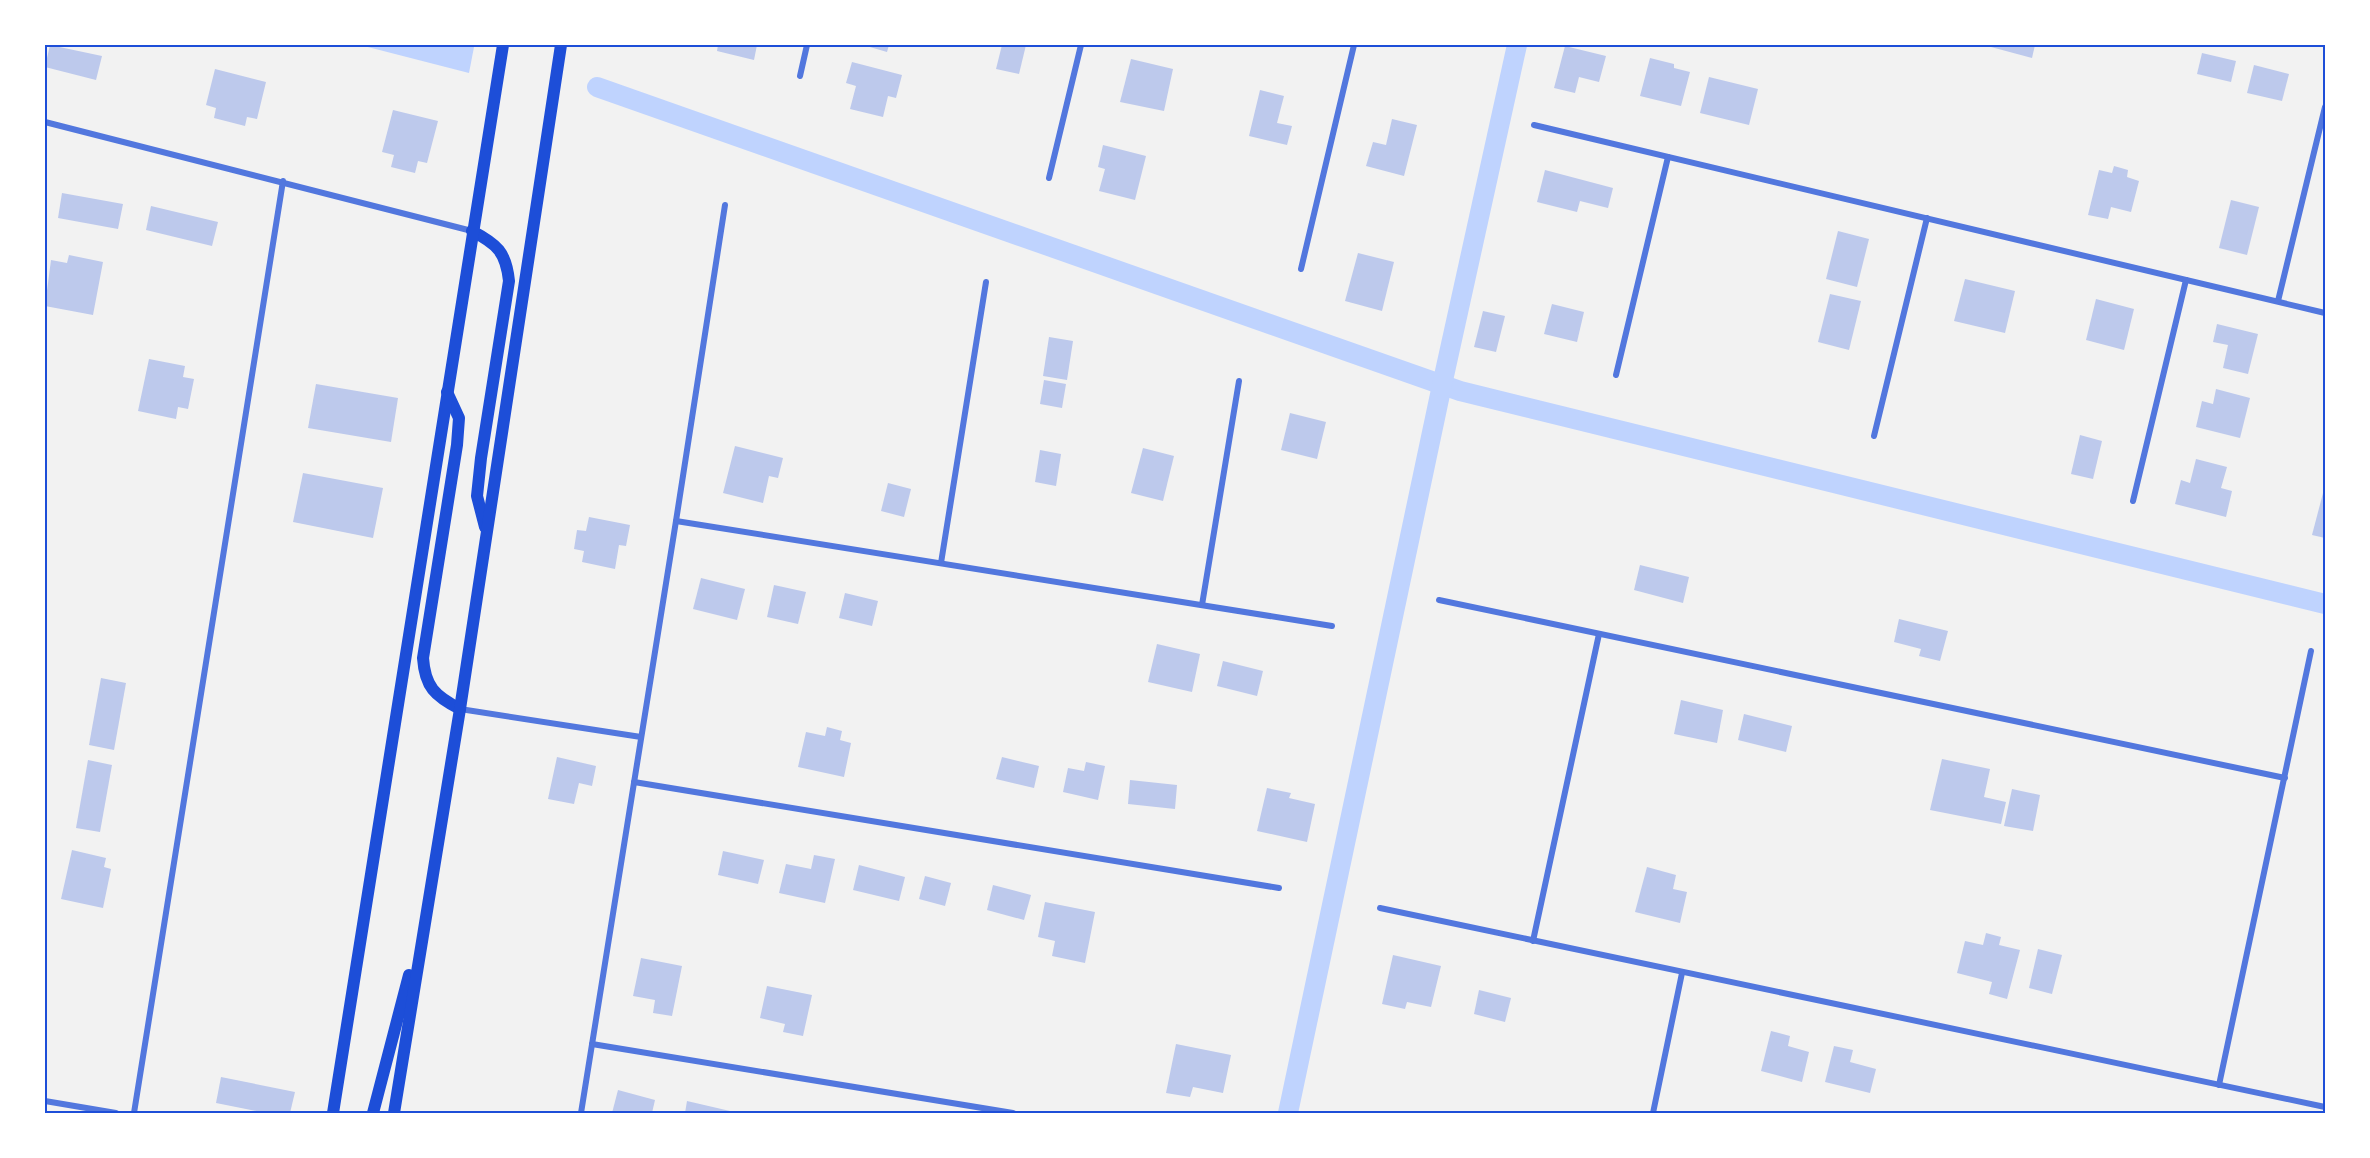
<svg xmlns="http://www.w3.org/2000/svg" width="2370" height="1158" font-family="'Public Sans',sans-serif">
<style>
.water{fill:#bfd3fe}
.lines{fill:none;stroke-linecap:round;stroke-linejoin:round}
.canal{stroke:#bfd3fe;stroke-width:20}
.building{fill:#bdc9ec}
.minor{stroke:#5277de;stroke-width:6}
.secondary{stroke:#1d4ed8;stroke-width:12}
.neatline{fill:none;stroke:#1d4ed8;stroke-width:2}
</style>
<rect width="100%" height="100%" fill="#f2f2f2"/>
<path class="water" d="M360,45H466L474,47L469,73Z"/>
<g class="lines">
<g class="canal">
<path d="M597,87L1460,391L2325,604"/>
<path d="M1288,1113L1442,385L1517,45"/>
</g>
</g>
<g class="building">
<path d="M50,45L102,56L96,80L45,67Z"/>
<path d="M718,45H757L754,60L717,51Z"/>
<path d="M863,45H889L887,52Z"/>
<path d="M1002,45H1026L1019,74L996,69Z"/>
<path d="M1992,45H2035L2032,58L1991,47Z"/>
<path d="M1565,46L1606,56L1599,82L1579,77L1575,93L1554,88Z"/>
<path d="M2202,53L2236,61L2231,82L2197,74Z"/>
<path d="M1650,58L1674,64V68L1690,72L1681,106L1640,96Z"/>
<path d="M1131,59L1173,69L1164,111L1120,102Z"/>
<path d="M852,62L902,75L896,98L888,96L883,117L850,109L856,86L846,83Z"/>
<path d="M2254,65L2289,74L2282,101L2247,93Z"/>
<path d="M215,69L266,82L257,119L247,117L245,126L214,118L216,108L206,105Z"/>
<path d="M1709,77L1758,89L1749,125L1700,113Z"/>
<path d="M1260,90L1284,96L1277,123L1292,126L1287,145L1249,136Z"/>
<path d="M393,110L438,121L427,163L418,161L415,173L391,167L394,155L382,152Z"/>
<path d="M1392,119L1417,125L1404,176L1366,166L1373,142L1386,145Z"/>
<path d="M1103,145L1146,156L1135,200L1099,191L1105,169L1098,167Z"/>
<path d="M2114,166L2128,170L2127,177L2139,181L2131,212L2111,207L2108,219L2088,215L2099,170L2112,173Z"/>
<path d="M1545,170L1613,188L1608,208L1580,201L1577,212L1537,202Z"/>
<path d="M62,193L123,204L118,229L58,218Z"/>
<path d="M2231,200L2259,207L2247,255L2219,248Z"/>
<path d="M151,206L218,222L212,246L146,230Z"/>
<path d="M1838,231L1869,239L1857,287L1826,279Z"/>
<path d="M1358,253L1394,262L1382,311L1345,301Z"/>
<path d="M69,255L103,262L93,315L45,306L51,260L67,263Z"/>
<path d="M1965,279L2015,291L2005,333L1954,321Z"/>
<path d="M1830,294L1861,301L1849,350L1818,342Z"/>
<path d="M2096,299L2134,309L2124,350L2086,340Z"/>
<path d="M1552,304L1584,312L1577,342L1544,334Z"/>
<path d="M1483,311L1505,316L1496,352L1474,347Z"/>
<path d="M2217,324L2258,334L2248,374L2223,368L2228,345L2213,342Z"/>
<path d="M1049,337L1073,341L1067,380L1043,376Z"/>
<path d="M149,359L185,366L183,377L194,379L188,409L178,407L176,419L138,411Z"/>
<path d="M1044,380L1066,384L1062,408L1040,404Z"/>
<path d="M316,384L398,398L391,442L308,428Z"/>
<path d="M2216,389L2250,398L2240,438L2196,427L2202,401L2213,404Z"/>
<path d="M1290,413L1326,422L1317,459L1281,450Z"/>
<path d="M2080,435L2102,441L2093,479L2071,474Z"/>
<path d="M735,446L783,458L778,478L769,476L763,503L723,493Z"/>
<path d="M1143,448L1174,456L1163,501L1131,493Z"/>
<path d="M1040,450L1061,454L1056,486L1035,482Z"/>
<path d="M2196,459L2227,467L2221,488L2232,491L2226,517L2175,504L2181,480L2190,483Z"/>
<path d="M303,473L383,488L373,538L293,522Z"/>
<path d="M888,483L911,489L904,517L881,511Z"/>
<path d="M2323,493H2325V538L2312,535Z"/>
<path d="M589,517L630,525L626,546L619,545L615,569L582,562L584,551L574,549L577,530L586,531Z"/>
<path d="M1640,565L1689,577L1683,603L1634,590Z"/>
<path d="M701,578L745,589L737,620L693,609Z"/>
<path d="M774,585L806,592L798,624L767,617Z"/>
<path d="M845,593L878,601L872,626L839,618Z"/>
<path d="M1899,619L1948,631L1940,661L1919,656L1921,649L1894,642Z"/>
<path d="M1157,644L1200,654L1192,692L1148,682Z"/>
<path d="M1223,661L1263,671L1257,696L1217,686Z"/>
<path d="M101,678L126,683L114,750L89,745Z"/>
<path d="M1681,700L1723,710L1717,743L1674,734Z"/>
<path d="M1744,714L1792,726L1786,752L1738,740Z"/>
<path d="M827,727L842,731L840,740L851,743L844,777L798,767L806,732L825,736Z"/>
<path d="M557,757L596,766L592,786L579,783L574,804L548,799Z"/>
<path d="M1002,757L1039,766L1034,788L996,779Z"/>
<path d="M1942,759L1990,769L1984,797L2006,802L2001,824L1930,810Z"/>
<path d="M88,760L112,765L100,832L76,828Z"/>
<path d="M1086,762L1105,766L1098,800L1063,792L1068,768L1084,771Z"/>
<path d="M1130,780L1177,785L1175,809L1128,804Z"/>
<path d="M1267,788L1291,793L1289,798L1315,804L1307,842L1257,831Z"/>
<path d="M2012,789L2040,795L2033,831L2004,826Z"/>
<path d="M72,850L106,858L104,867L111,869L103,908L61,899Z"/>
<path d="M723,851L764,860L758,884L718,875Z"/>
<path d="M814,855L835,859L825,903L779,893L786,864L811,869Z"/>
<path d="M859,865L905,877L899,901L853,890Z"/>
<path d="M1647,867L1676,875L1673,889L1687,892L1680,923L1635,912Z"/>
<path d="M925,876L951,883L945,906L919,899Z"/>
<path d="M993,885L1031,895L1024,920L987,910Z"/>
<path d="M1045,902L1095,912L1085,963L1052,956L1055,941L1038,937Z"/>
<path d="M1986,933L2001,937L1999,945L2020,950L2007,999L1989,994L1992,982L1957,973L1965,941L1983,945Z"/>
<path d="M2038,949L2062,955L2052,994L2029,988Z"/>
<path d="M1393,955L1441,966L1431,1007L1407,1002L1405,1009L1382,1004Z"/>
<path d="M641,958L682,966L672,1016L653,1013L655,1000L633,996Z"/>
<path d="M767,986L812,995L803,1036L783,1032L785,1024L760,1018Z"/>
<path d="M1479,990L1511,998L1505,1022L1474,1014Z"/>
<path d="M1771,1031L1790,1036L1788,1046L1809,1052L1802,1082L1761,1071Z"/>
<path d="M1176,1044L1231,1055L1223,1093L1193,1087L1190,1097L1166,1093Z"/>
<path d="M1834,1046L1853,1050L1850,1062L1876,1069L1870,1093L1825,1082Z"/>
<path d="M221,1077L295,1092L290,1113H266L216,1103Z"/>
<path d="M618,1090L655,1100L652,1113H612Z"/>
<path d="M687,1101L730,1111L729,1113H685Z"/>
</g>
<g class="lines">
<g class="minor">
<path d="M800,76L807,45"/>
<path d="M45,122L472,231"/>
<path d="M1534,125L2325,313"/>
<path d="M1049,178L1081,45"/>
<path d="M1301,269L1354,45"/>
<path d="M2278,301L2325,107"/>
<path d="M1616,375L1668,157"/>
<path d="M1874,436L1927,218"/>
<path d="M2133,501L2186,280"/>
<path d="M676,521L1332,626"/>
<path d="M941,563L986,282"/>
<path d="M1439,600L2285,778"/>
<path d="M1202,605L1239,381"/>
<path d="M460,709L641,737"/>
<path d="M634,782L1279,888"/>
<path d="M1380,908L2325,1107"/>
<path d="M1533,941L1599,634"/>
<path d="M592,1044L1013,1113"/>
<path d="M2219,1085L2311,651"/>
<path d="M45,1101L116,1113"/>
<path d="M134,1113L283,181"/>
<path d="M581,1113L676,521L725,205"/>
<path d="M1653,1113L1682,973"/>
</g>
<g class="secondary">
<path d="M472,231C497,244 506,252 509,281L481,458L477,496L485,527"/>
<path d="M447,392L459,418L457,445L423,658C425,687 435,696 460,709"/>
<path d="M333,1113L503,45"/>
<path d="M373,1113L409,975"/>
<path d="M394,1113L460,709L561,45"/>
</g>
</g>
<rect width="2370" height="1158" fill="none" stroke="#ffffff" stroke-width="93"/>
<rect x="46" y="46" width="2278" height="1066" class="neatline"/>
</svg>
